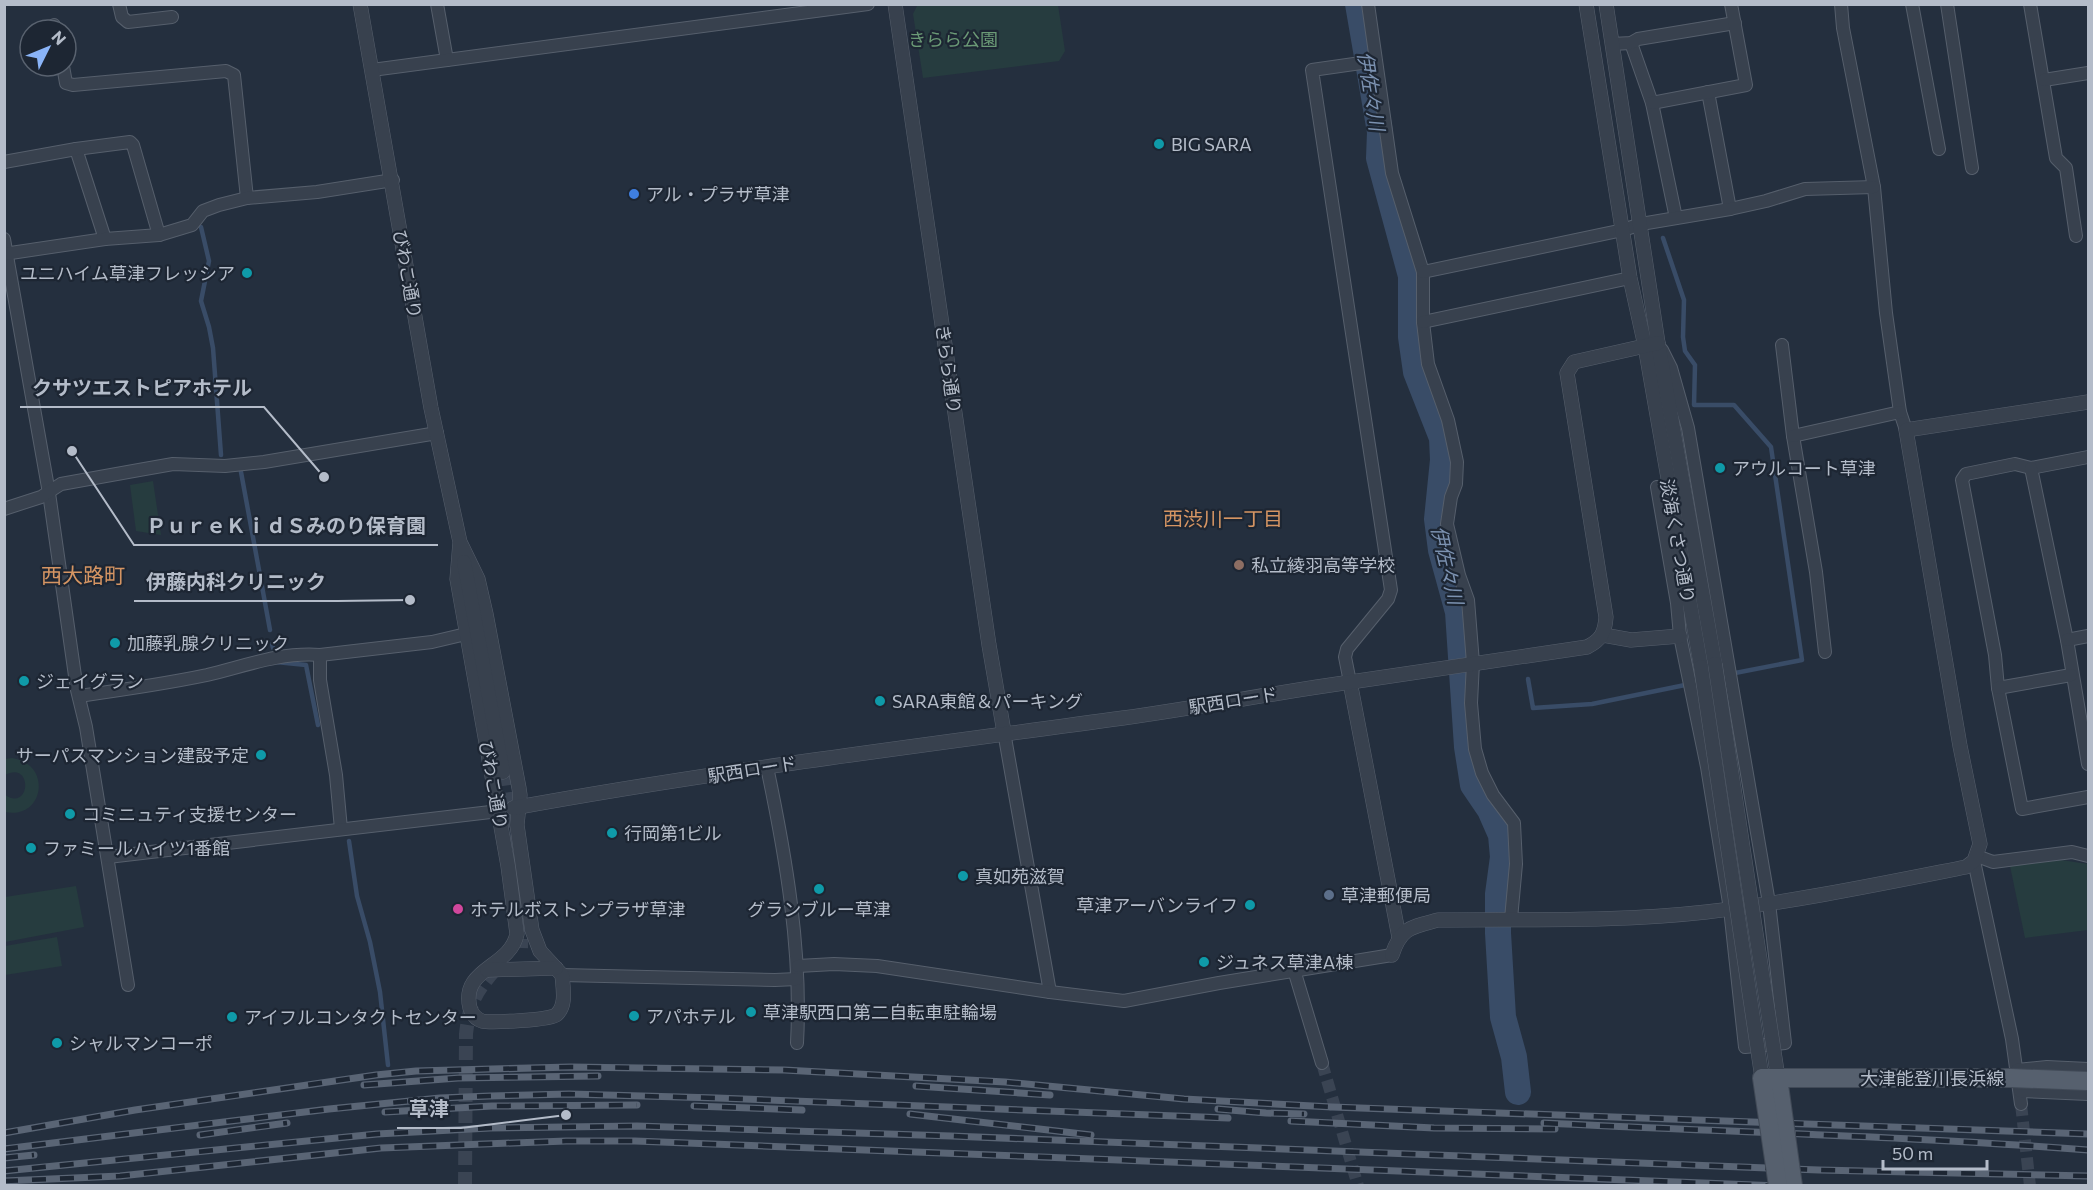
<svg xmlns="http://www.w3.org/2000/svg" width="2093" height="1190" font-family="Commissioner,'Noto Sans JP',sans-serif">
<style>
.green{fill:#263c3f}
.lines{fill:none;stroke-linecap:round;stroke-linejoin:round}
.stream{stroke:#394c67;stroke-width:4.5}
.river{stroke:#394c67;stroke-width:26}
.minor-tunnel{stroke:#3a4453;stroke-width:12;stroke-dasharray:12 6;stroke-linecap:butt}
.tertiary-tunnel{stroke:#3a4453;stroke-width:14;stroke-dasharray:14 7;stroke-linecap:butt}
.minor-casing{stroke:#565f6c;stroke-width:14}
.tertiary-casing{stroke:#565f6c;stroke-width:15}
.minor{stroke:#38414e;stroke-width:12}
.tertiary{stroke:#38414e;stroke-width:14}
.rail-casing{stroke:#5a6575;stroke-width:7}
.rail{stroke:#1d2633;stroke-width:4.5;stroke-dasharray:14;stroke-linecap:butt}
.tertiary-bridge-casing{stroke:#565f6c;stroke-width:15;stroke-linecap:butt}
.primary-bridge-casing{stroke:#414a57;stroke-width:20;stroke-linecap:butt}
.tertiary-bridge{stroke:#38414e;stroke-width:14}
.primary-bridge{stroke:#56606e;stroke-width:18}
.culture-dot{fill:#0f9aa8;stroke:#1d2633;stroke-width:2}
.shop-dot{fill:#3f7fe0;stroke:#1d2633;stroke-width:2}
.education-dot{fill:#8d6e63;stroke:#1d2633;stroke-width:2}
.service-dot{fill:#5c6f8a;stroke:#1d2633;stroke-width:2}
.hotel-dot{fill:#d1479c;stroke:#1d2633;stroke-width:2}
.labels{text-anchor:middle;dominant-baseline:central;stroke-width:4.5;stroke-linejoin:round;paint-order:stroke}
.park-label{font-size:18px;fill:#6b9a76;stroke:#1d2633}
.poi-label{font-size:18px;fill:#b4bcc9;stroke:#1d2633;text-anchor:start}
.street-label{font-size:18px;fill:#b4bcc9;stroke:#1d2633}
.water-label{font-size:20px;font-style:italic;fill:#7c92b1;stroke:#1d2633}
.neighbourhood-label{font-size:20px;fill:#d59563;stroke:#1d2633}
.quarter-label{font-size:21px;fill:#d59563;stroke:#1d2633}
.leader{fill:none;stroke:#b4bcc9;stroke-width:2}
.callout-dot{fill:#b4bcc9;stroke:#1d2633;stroke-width:2}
.callout-label{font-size:20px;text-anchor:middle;font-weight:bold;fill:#b4bcc9;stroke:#1d2633;stroke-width:4.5;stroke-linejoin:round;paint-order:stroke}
</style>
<rect width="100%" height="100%" fill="#242f3e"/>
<g class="green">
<path d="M925,5H1058L1065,51L1059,61L923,78L913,14L917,6Z"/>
<path d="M153,481L161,535L136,531L130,485Z"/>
<path d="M12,758C53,764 44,820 5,812V795C31,812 33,760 5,775V759Z"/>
<path d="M2061,860L2088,864V930L2025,938L2010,866Z"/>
<path d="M76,886L84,927L5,942V897Z"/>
<path d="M57,937L62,966L5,975V946Z"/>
</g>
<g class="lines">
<g class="stream">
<path d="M201,227L209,261L201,301L209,327L213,348L221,455"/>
<path d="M1663,238L1684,300L1683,337L1685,351L1695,365L1694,405H1734L1771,447L1802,660L1730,674"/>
<path d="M241,472L270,630"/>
<path d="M272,644L273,648"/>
<path d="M276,662L306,665L318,725"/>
<path d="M1528,679L1533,708L1592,704L1690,684"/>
<path d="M349,841L357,896L370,942L380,992L388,1065"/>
</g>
<path class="river" d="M1358,4L1380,132L1379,158L1411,276V337L1416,372L1442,438L1443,460L1437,519L1441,550L1458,612L1467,747L1473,785L1490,810L1501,835L1503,857L1498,894V933L1503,1017L1514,1057L1518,1092"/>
<g class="minor-tunnel">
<path d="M1322,1063L1358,1186"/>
<path d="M2021,1104L2030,1186"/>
</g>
<g class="tertiary-tunnel">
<path d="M503,772C511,830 523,889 521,948"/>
<path d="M465,1186L466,1034C470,999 477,990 500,964"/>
</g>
<g class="minor-casing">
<g id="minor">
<path d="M119,4L122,17L128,22L172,17"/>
<path d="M437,4L447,60"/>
<path d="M1368,4L1392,173L1423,272V322L1428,364L1448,420L1457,462L1456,484L1451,497L1447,524L1459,575L1468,600L1473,663L1471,703L1475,749L1482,773L1493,795L1514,823L1516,864L1511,919"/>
<path d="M1841,4L1843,28L1874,187L1886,313L1900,412L1906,430"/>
<path d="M1912,4L1939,149"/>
<path d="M1947,4L1972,168"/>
<path d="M2030,4L2056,158L2066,168L2076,236"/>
<path d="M54,25L55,30"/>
<path d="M1631,43L1652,103L1676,218"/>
<path d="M1612,44L1631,43L1638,39L1735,23"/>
<path d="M63,66L66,83L73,85L226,71L234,75L247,198"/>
<path d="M372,70L868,4"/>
<path d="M2044,80L2088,73"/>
<path d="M1708,92L1730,209"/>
<path d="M1652,103L1746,85L1731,4"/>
<path d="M76,149L105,239"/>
<path d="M4,162L76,149L130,142L133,145L159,235"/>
<path d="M4,239L49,493L77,690L86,727L128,985"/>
<path d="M4,254L105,239L159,235L192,225L203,211L219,205L247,198L317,192L393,180"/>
<path d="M1423,272L1623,230L1641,224L1730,209L1766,201L1805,189L1874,187"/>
<path d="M1423,322L1630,278"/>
<path d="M1782,345L1793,436L1816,572L1825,652"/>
<path d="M1793,436L1900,412"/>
<path d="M2088,457L2031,468L2015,464L1966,474L1962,480L1995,655L1998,688L2022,809L2088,797"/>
<path d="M2031,468L2067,640L2088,764"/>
<path d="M1657,487L1677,603L1680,636L1707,767L1730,909L1745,1047L1785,1043L1769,903L1688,428L1671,368L1662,350"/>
<path d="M4,509L41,497L61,484L139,470L173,464L225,466L264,462L437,433"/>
<path d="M2067,640L2088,636"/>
<path d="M320,655V680L336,775L341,829"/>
<path d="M1350,682L1345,657L1347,649L1388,599L1391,590L1312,70L1375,61"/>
<path d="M1998,688L2071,675"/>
<path d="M79,696C122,690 164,684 207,675C245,666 280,652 320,655L432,642L466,634"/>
<path d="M1004,732L1050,992"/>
<path d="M767,767C786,857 802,951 797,1043"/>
<path d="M1977,856L1993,862L2072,852L2088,856"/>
<path d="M108,857L499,811"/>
<path d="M1974,861L2012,1039L2021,1104"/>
<path d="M798,966L834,964L877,966L1050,992L1124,1001L1219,983L1392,955"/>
<path d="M1294,970L1322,1063"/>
<path d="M562,975L775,980L797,979"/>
<path d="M2017,1070L2047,1067L2088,1069"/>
<path d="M2020,1091L2088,1094"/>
</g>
</g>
<g class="tertiary-casing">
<g id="tertiary">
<path d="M360,4L431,408L460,542L478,579L486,614L519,788L520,795L517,825L532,930L540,951L562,975C563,988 567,1006 556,1015C551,1020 490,1023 482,1021C476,1019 472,1014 470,1008C460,968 510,968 517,934L508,866L457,579L460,542"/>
<path d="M895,4L989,645L1004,732"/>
<path d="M1586,4L1630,278L1645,346L1701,667"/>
<path d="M1606,4L1658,343L1715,664"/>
<path d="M464,562L503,772"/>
<path d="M1603,635L1631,640L1680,636"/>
<path d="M1350,682L1399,937"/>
<path d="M513,808C715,771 919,746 1123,718C1188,709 1252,697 1317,687C1407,673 1497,660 1587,647C1601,640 1605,633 1606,617L1567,373L1574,362L1658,343"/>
<path d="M1392,955C1401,927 1412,927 1438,920C1527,919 1618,922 1706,912C1793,902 1880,884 1966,867L1974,861L1980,844L1960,746L1906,430L2088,402"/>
<path d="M487,970L556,968"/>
</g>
</g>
<use href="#minor" class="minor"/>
<use href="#tertiary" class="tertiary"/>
<g class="rail-casing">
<g id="rail">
<path d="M364,1085L458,1078L598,1076"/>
<path d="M916,1086L1050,1095"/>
<path d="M694,1106L802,1110"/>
<path d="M1218,1109L1266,1113L1304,1114"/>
<path d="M385,1112L492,1106L637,1105"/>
<path d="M910,1114L1091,1135"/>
<path d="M1291,1121L1434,1128L1555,1129"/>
<path d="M1544,1123C1726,1132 1907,1136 2088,1150"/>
<path d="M4,1133L135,1110L376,1075L416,1071L571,1067L784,1070L1005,1082L1184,1099L1332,1107L2088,1134"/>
<path d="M200,1135L287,1123"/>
<path d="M4,1149L329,1109L440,1098L490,1096L569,1094L717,1098L1228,1118"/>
<path d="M4,1158L34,1155"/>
<path d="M4,1171L377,1134L490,1128L637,1126L951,1136L1819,1170L2088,1176"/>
<path d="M4,1181L120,1176L381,1148L566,1141H635L1781,1186"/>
</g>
</g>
<use href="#rail" class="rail"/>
<g class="tertiary-bridge-casing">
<g id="tertiary-bridge">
<path d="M1715,664L1778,1078"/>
<path d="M1701,667L1762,1078"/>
</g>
</g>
<g class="primary-bridge-casing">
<g id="primary-bridge">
<path d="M1778,1078L1793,1186"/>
<path d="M1778,1186L1762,1078H2011L2087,1081"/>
</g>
</g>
<use href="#tertiary-bridge" class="tertiary-bridge"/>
<use href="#primary-bridge" class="primary-bridge"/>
</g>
<g class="culture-dot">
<circle cx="1159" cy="144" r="6"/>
<circle cx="247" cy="273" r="6"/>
<circle cx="1720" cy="468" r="6"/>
<circle cx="115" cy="643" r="6"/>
<circle cx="24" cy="681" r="6"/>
<circle cx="880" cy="701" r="6"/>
<circle cx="261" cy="755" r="6"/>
<circle cx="70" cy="814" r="6"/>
<circle cx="612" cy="833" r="6"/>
<circle cx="31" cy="848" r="6"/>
<circle cx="963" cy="876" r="6"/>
<circle cx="819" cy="889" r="6"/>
<circle cx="1250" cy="905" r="6"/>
<circle cx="1204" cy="962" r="6"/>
<circle cx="751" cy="1012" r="6"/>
<circle cx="634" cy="1016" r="6"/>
<circle cx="232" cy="1017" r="6"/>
<circle cx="57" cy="1043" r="6"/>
</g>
<circle class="shop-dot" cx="634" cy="194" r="6"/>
<circle class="education-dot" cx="1239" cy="565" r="6"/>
<circle class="service-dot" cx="1329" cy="895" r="6"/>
<circle class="hotel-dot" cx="458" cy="909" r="6"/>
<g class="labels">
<g class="park-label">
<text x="953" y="39">きらら公園</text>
</g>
<g class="poi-label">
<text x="1171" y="144">BIG SARA</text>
<text x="646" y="194">アル・プラザ草津</text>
<text x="235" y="273" text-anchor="end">ユニハイム草津フレッシア</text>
<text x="1732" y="468">アウルコート草津</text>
<text x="1251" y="565">私立綾羽高等学校</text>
<text x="127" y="643">加藤乳腺クリニック</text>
<text x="36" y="681">ジェイグラン</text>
<text x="892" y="701">SARA東館＆パーキング</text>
<text x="249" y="755" text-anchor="end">サーパスマンション建設予定</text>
<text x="82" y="814">コミニュティ支援センター</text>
<text x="624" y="833">行岡第1ビル</text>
<text x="43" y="848">ファミールハイツ1番館</text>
<text x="975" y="876">真如苑滋賀</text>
<text x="1341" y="895">草津郵便局</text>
<text x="1238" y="905" text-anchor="end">草津アーバンライフ</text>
<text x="470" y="909">ホテルボストンプラザ草津</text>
<text x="819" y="909" text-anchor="middle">グランブルー草津</text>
<text x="1216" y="962">ジュネス草津A棟</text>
<text x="763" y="1012">草津駅西口第二自転車駐輪場</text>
<text x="646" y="1016">アパホテル</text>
<text x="244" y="1017">アイフルコンタクトセンター</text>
<text x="69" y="1043">シャルマンコーポ</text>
</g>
<g class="street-label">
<text transform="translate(408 274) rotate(80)">びわこ通り</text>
<text transform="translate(949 369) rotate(82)">きらら通り</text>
<text transform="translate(1678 541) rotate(80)">淡海くさつ通り</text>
<text transform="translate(1233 700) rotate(-9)">駅西ロード</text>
<text transform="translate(752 769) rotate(-9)">駅西ロード</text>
<text transform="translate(494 785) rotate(80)">びわこ通り</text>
<text x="1932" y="1078">大津能登川長浜線</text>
</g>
<g class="water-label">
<text transform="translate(1372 91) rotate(81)">伊佐々川</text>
<text transform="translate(1448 565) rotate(77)">伊佐々川</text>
</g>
<g class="neighbourhood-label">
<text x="1223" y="518">西渋川一丁目</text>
</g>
<g class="quarter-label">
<text x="83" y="574">西大路町</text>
</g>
</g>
<path class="leader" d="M324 477L264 407H20M72 451L134 545H438M410 600L338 601H134M566 1115L461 1128H397"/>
<g class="callout-dot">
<circle cx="324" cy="477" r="6"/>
<circle cx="72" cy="451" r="6"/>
<circle cx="410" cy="600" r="6"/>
<circle cx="566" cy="1115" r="6"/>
</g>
<g class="callout-label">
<text x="142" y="395">クサツエストピアホテル</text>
<text x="286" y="533">ＰｕｒｅＫｉｄＳみのり保育園</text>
<text x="236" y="589">伊藤内科クリニック</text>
<text x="429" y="1116">草津</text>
</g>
<rect width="2093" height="1190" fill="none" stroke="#b4bcc9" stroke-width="12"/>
<g transform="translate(48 48) rotate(47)"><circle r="28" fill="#1d2633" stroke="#59626f" stroke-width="1.5"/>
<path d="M0-4.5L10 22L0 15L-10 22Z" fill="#8ab4f8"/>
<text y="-9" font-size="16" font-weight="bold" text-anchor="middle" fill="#b4bcc9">N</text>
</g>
<path d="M1883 1160v9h104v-9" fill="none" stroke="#b4bcc9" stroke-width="3"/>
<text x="1892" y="1160" font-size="18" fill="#b4bcc9" stroke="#1d2633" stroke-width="4.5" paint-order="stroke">50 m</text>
</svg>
